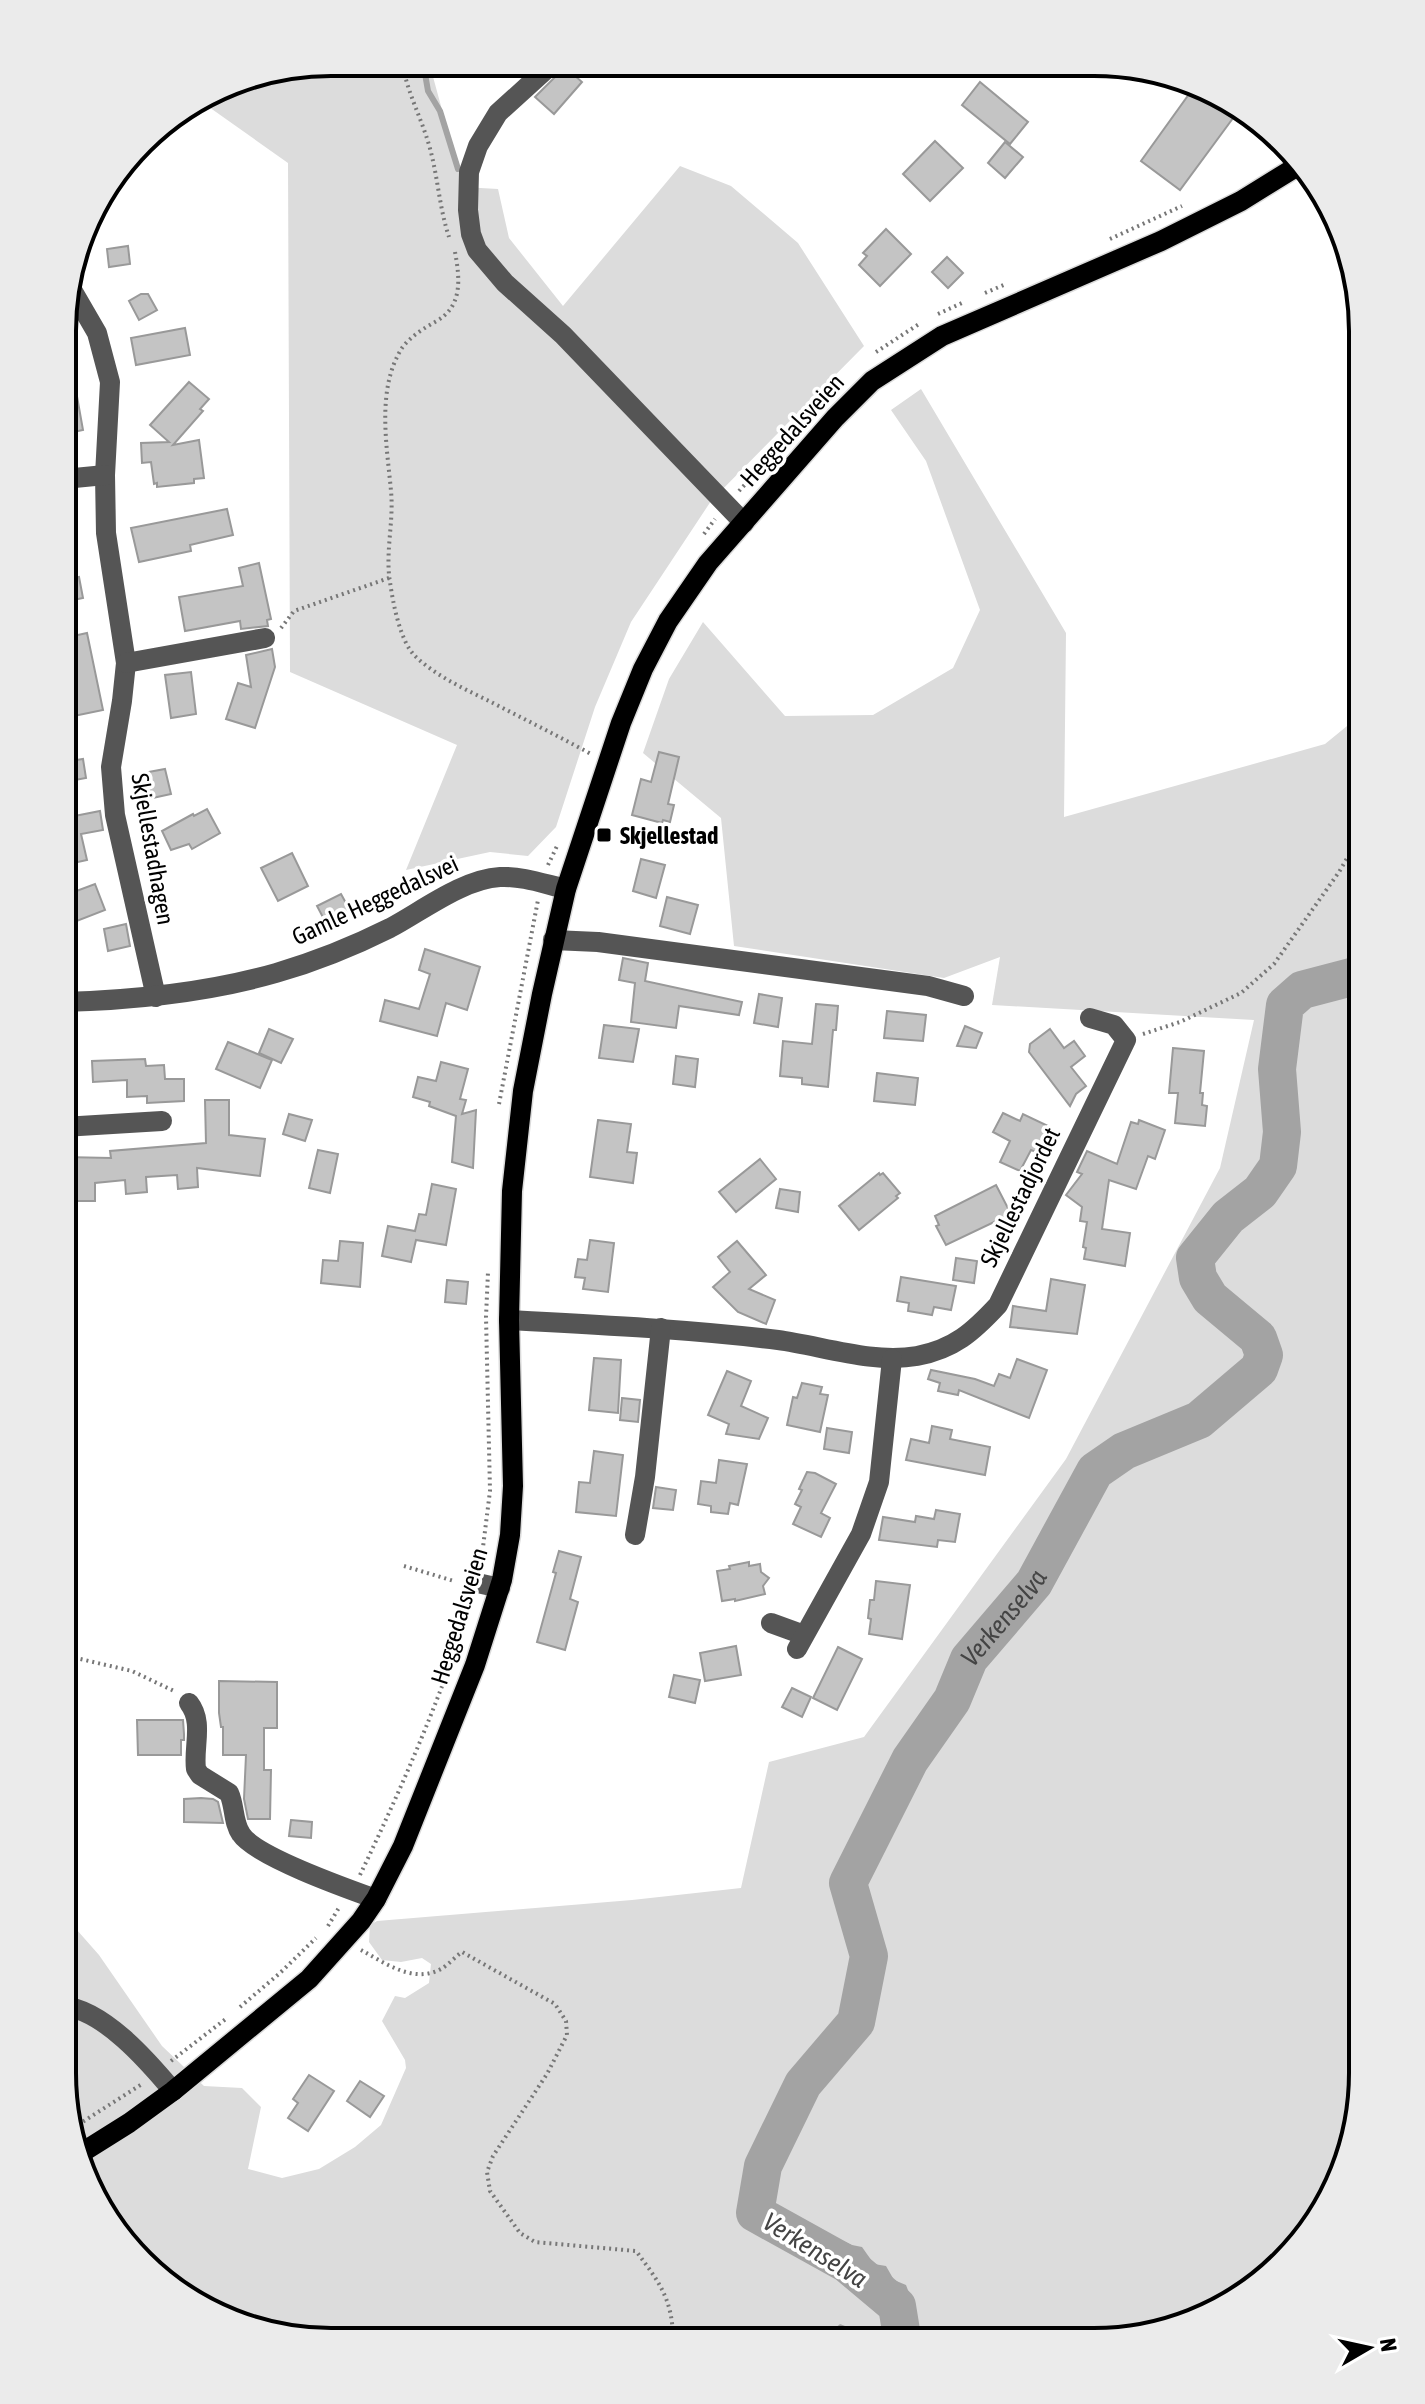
<svg xmlns="http://www.w3.org/2000/svg" width="1425" height="2404" font-family="'Asap Condensed',sans-serif">
<style>
.green{fill:#dcdcdc}
.water{fill:#a3a3a3}
.lines{fill:none;stroke-linecap:round;stroke-linejoin:round}
.stream{stroke:#a3a3a3;stroke-width:6}
.river{stroke:#a3a3a3;stroke-width:38}
.building{fill:#c4c4c4;stroke:#999;stroke-width:2}
.major-casing{stroke:#dbdbdb;stroke-width:23}
.path{stroke:#777;stroke-width:4;stroke-dasharray:2 4;stroke-linecap:butt}
.minor{stroke:#555;stroke-width:20}
.major{stroke:#000;stroke-width:20}
.poi-dot{fill:#000;stroke:#fff;stroke-width:3}
.labels{text-anchor:middle;dominant-baseline:central;stroke-width:7;stroke-linejoin:round;paint-order:stroke}
.street-label{font-size:24px;fill:#000;stroke:#fff}
.poi-label{font-size:24px;font-weight:bold;fill:#000;stroke:#fff;text-anchor:start}
.water-label{font-size:26px;font-style:italic;fill:#444;stroke:#fff}
.rim{fill:none;stroke:#000;stroke-width:4}
</style>
<rect width="100%" height="100%" fill="#fff"/>
<g class="green">
<path d="M331,62H429L463,187L498,189L509,238L563,306L680,166L731,186L798,243L864,346L711,501L631,622L595,707L556,827L528,856L490,852L406,870L457,745L290,672L288,163L199,100L228,82Z"/>
<path d="M921,389L1066,633L1064,817L1325,744L1363,713L1362,2091L1349,2160L1308,2237L1197,2322L1095,2342L857,2341L858,2338L840,2324L819,2341L296,2340L167,2286L82,2176L62,2073V1913L99,1955L162,2046L204,2086L242,2088L261,2107L248,2169L282,2178L319,2169L355,2147L381,2125L406,2068L405,2060L382,2021L395,1996L405,1998L429,1983L431,1964L422,1958L401,1962L382,1960L369,1942L370,1925L377,1921L632,1900L741,1888L769,1762L864,1737L1066,1459L1220,1168L1254,1020L992,1005L1000,957L944,978L734,946L721,818L643,753L669,679L703,622L785,716L873,715L953,668L980,610L926,461L891,410Z"/>
</g>
<g class="water">
<path d="M803,2231L826,2233L852,2245L862,2247L874,2264L886,2266L894,2280L906,2285L911,2298V2331L902,2337L890,2335L888,2321L873,2303L857,2294L830,2268L800,2247V2236Z"/>
<path d="M840,2324L850,2328L859,2338L857,2341H819Z"/>
</g>
<g class="lines">
<path class="stream" d="M423,62L428,91L440,111L458,169"/>
<path class="river" id="s1" d="M899,2341L902,2337L897,2306L847,2264L755,2213L763,2166L803,2084L856,2022L869,1956L848,1883L910,1760L952,1700L969,1659L1034,1583L1095,1471L1124,1451L1199,1420L1259,1369L1264,1355L1258,1338L1210,1298L1198,1278L1195,1258L1228,1217L1260,1192L1278,1166L1282,1132L1277,1069L1285,1005L1302,990L1363,974"/>
</g>
<g class="building">
<path d="M565,67L582,82L554,114L535,97Z"/>
<path d="M980,82L1028,122L1010,144L962,105Z"/>
<path d="M1192,90L1239,110L1180,190L1141,161Z"/>
<path d="M935,141L963,168L930,201L903,174Z"/>
<path d="M1005,142L1023,157L1005,178L988,163Z"/>
<path d="M886,229L911,254L880,286L859,265L867,256L863,253Z"/>
<path d="M128,246L130,264L109,267L107,249Z"/>
<path d="M947,257L963,273L948,288L932,272Z"/>
<path d="M141,294H148L157,310L139,320L129,301Z"/>
<path d="M185,328L190,355L136,365L131,338Z"/>
<path d="M64,374H73L83,430L64,434Z"/>
<path d="M189,382L209,399L200,409L203,411L173,445L199,440L204,478L194,479V483L157,487V483L154,484L151,462L142,463L141,443L169,442L150,425Z"/>
<path d="M227,509L233,535L190,545L191,551L139,562L131,528Z"/>
<path d="M259,563L271,619L267,620L268,626L241,629L240,621L185,631L179,597L243,586L239,568Z"/>
<path d="M79,577L83,598L64,602V580Z"/>
<path d="M87,633L103,710L64,718V638Z"/>
<path d="M272,649L275,667L255,728L226,719L238,683L251,687L246,655Z"/>
<path d="M191,672L196,714L171,718L165,675Z"/>
<path d="M659,752L679,757L668,804L674,805L670,822L663,820L662,823L632,815L641,779L651,782Z"/>
<path d="M83,759L86,778L64,782V762Z"/>
<path d="M165,769L171,794L148,799L143,773Z"/>
<path d="M207,809L220,833L192,849L189,844L171,850L162,831L193,814L194,816Z"/>
<path d="M100,811L103,830L81,834L87,860L64,865V818Z"/>
<path d="M292,853L308,886L278,901L261,868Z"/>
<path d="M641,859L665,865L656,898L633,891Z"/>
<path d="M95,884L105,910L69,924L63,911V896Z"/>
<path d="M341,894L352,914L328,927L317,906Z"/>
<path d="M667,897L698,905L690,934L660,926Z"/>
<path d="M126,924L130,946L108,951L104,929Z"/>
<path d="M425,949L480,967L467,1010L446,1003L437,1036L380,1021L385,1000L419,1009L430,974L419,970Z"/>
<path d="M623,958L648,963L645,981L742,1002L739,1015L679,1006L676,1028L631,1022L635,983L619,980Z"/>
<path d="M759,994L782,998L778,1027L754,1023Z"/>
<path d="M816,1004L838,1006L836,1030H833L828,1087L802,1084V1078L780,1076L783,1041L812,1044Z"/>
<path d="M887,1011L926,1015L923,1041L884,1038Z"/>
<path d="M604,1025L639,1029L633,1062L599,1058Z"/>
<path d="M965,1026L982,1033L976,1048L957,1046Z"/>
<path d="M269,1029L293,1039L281,1063L259,1053Z"/>
<path d="M1050,1029L1064,1048L1074,1041L1085,1056L1071,1067L1086,1086L1076,1094L1070,1106L1029,1052L1030,1044Z"/>
<path d="M228,1042L272,1060L260,1088L216,1069Z"/>
<path d="M1173,1048L1204,1051L1200,1093H1203L1202,1105L1207,1106L1205,1126L1175,1123L1178,1093H1169Z"/>
<path d="M676,1056L698,1059L695,1087L673,1084Z"/>
<path d="M145,1059L146,1066L164,1065L165,1079H184V1101L147,1103V1096L127,1097V1080L93,1082L92,1061Z"/>
<path d="M441,1062L468,1069L460,1099L466,1100L462,1114L476,1110L473,1168L452,1162L456,1116L429,1106L430,1102L413,1097L418,1077L436,1081Z"/>
<path d="M877,1073L918,1078L915,1105L874,1101Z"/>
<path d="M205,1100H229V1135L265,1139L260,1176L197,1168L198,1187L178,1189L177,1175L146,1177L147,1192L126,1194L125,1180L95,1183V1201H74L75,1187H64V1157L111,1158L110,1151L206,1143Z"/>
<path d="M1003,1113L1020,1121L1023,1114L1048,1126L1036,1152L1031,1150L1020,1171L1000,1162L1010,1141L993,1132Z"/>
<path d="M289,1114L312,1120L305,1141L283,1134Z"/>
<path d="M598,1120L631,1124L627,1152L637,1153L633,1183L590,1177Z"/>
<path d="M1139,1120L1165,1130L1155,1159L1148,1156L1136,1189L1109,1180L1102,1229L1130,1233L1125,1266L1084,1259L1086,1248L1083,1247L1087,1222L1080,1221L1082,1207L1066,1195L1082,1174L1077,1172L1087,1151L1117,1164L1131,1122L1138,1124Z"/>
<path d="M318,1150L338,1154L330,1193L309,1188Z"/>
<path d="M760,1159L776,1179L736,1212L719,1192Z"/>
<path d="M879,1173L880,1175L883,1173L900,1193L896,1196L898,1198L859,1230L839,1206Z"/>
<path d="M432,1184L456,1189L446,1245L416,1240L411,1262L382,1256L388,1226L415,1231L419,1214L426,1215Z"/>
<path d="M996,1185L1011,1214L946,1245L936,1226L939,1225L935,1216Z"/>
<path d="M780,1189L800,1192L798,1212L776,1208Z"/>
<path d="M590,1240L614,1243L608,1292L583,1289L585,1278L575,1277L578,1259L587,1260Z"/>
<path d="M340,1241L363,1243L360,1287L321,1283L323,1260L338,1261Z"/>
<path d="M737,1241L766,1275L749,1289L775,1300L766,1324L738,1312L713,1287L730,1272L718,1257Z"/>
<path d="M956,1258L977,1261L974,1283L953,1280Z"/>
<path d="M901,1277L956,1286L951,1310L934,1307L932,1315L908,1311L909,1303L897,1301Z"/>
<path d="M1051,1279L1085,1285L1077,1334L1010,1327L1013,1306L1046,1311Z"/>
<path d="M447,1280L468,1282L466,1304L445,1302Z"/>
<path d="M594,1358L621,1360L618,1413L589,1410Z"/>
<path d="M1017,1359L1047,1370L1029,1418L959,1390L958,1395L938,1391L940,1383L928,1379L931,1370L975,1379L994,1386L999,1374L1010,1378Z"/>
<path d="M727,1371L751,1381L741,1406L768,1418L759,1439L726,1434L729,1424L708,1415Z"/>
<path d="M802,1383L822,1387L820,1394L828,1395L820,1432L787,1425L793,1397L797,1398Z"/>
<path d="M622,1398L640,1400L638,1422L620,1420Z"/>
<path d="M932,1426L952,1430L950,1439L990,1447L985,1475L906,1460L911,1439L929,1443Z"/>
<path d="M827,1428L852,1432L849,1453L824,1449Z"/>
<path d="M594,1451L623,1455L616,1516L576,1512L579,1482L590,1483Z"/>
<path d="M719,1460L747,1464L738,1505L730,1503L728,1514L711,1512V1506L698,1504L701,1481L716,1483Z"/>
<path d="M807,1472L815,1473L836,1484L821,1513L830,1518L821,1537L793,1524L801,1507L795,1504L802,1490L799,1489Z"/>
<path d="M656,1487L676,1490L673,1510L653,1508Z"/>
<path d="M936,1510L960,1514L955,1542L938,1540L937,1547L879,1540L883,1517L915,1522L916,1516L934,1519Z"/>
<path d="M559,1551L581,1557L570,1599L578,1602L565,1650L537,1642L556,1573L553,1572Z"/>
<path d="M749,1562V1566L760,1564L761,1572L769,1578L763,1586L765,1594L735,1601V1599L722,1601L717,1571L730,1569L729,1566Z"/>
<path d="M876,1581L910,1585L902,1639L869,1634L871,1619L868,1618L870,1600H874Z"/>
<path d="M736,1646L741,1675L705,1681L700,1653Z"/>
<path d="M838,1647L862,1659L837,1710L813,1698Z"/>
<path d="M674,1675L700,1680L695,1703L669,1697Z"/>
<path d="M219,1681L277,1682V1728H264V1770H271L270,1819H248L244,1799L246,1755H223V1727H221L219,1713Z"/>
<path d="M792,1688L811,1697L802,1717L782,1707Z"/>
<path d="M137,1720H183L184,1734V1740H181V1755H138Z"/>
<path d="M201,1798L213,1799L218,1802L223,1823L184,1822V1799Z"/>
<path d="M291,1820L312,1822L311,1838L289,1836Z"/>
<path d="M309,2075L334,2091L308,2131L288,2118L298,2103L293,2099Z"/>
<path d="M360,2081L384,2096L370,2117L347,2101Z"/>
</g>
<g class="lines">
<g class="major-casing">
<path id="major" d="M78,2155L129,2123L173,2091L309,1979L361,1921L376,1899L403,1846L475,1665L502,1580L510,1535L513,1486L509,1320L512,1191L523,1091L542,994L566,889L621,723L643,669L668,621L708,563L835,418L872,381L942,336L1161,241L1241,201L1296,167"/>
</g>
<g class="path">
<path d="M402,62C407,92 421,117 429,145C438,176 439,207 449,237"/>
<path d="M1110,239L1182,206"/>
<path d="M455,252C460,279 463,307 435,322C424,328 410,337 402,348C376,389 387,446 391,491C394,521 385,553 390,582C393,603 400,641 415,656C437,677 467,690 493,703C526,720 558,736 591,754"/>
<path d="M985,293L1006,284"/>
<path d="M938,314L962,303"/>
<path d="M876,352L919,324"/>
<path d="M739,491L803,421"/>
<path d="M704,534L715,519"/>
<path d="M281,628L294,611L389,578"/>
<path d="M548,865L558,844"/>
<path d="M1143,1034L1180,1022L1241,993L1274,964L1339,872L1363,831"/>
<path d="M499,1104L538,900"/>
<path d="M481,1563L490,1491L486,1317L488,1272"/>
<path d="M404,1566L454,1581"/>
<path d="M63,1655L132,1671L174,1691"/>
<path d="M360,1875C402,1787 442,1696 471,1602"/>
<path d="M328,1926L340,1906"/>
<path d="M361,1950C385,1963 413,1984 441,1969C448,1965 455,1957 462,1952L555,2004L566,2021L567,2035L547,2074L493,2156L487,2172L490,2191L520,2233L535,2242L636,2251C660,2283 673,2300 673,2341"/>
<path d="M240,2007L280,1973L316,1938"/>
<path d="M171,2061L227,2018"/>
<path d="M73,2128L142,2084"/>
<path d="M333,2340L342,2337L356,2340"/>
</g>
<g class="minor">
<path d="M553,63L498,113L478,146L469,172L468,210L471,234L477,250L505,283L563,335L744,523"/>
<path d="M68,283L97,333L110,382L105,475L106,533L126,663L122,701L111,767L115,815L156,997"/>
<path d="M64,479L105,475"/>
<path d="M126,663L265,638"/>
<path d="M553,940L598,942L928,986L964,996"/>
<path d="M63,1002C135,1000 206,993 276,973C314,962 354,946 390,928C422,911 463,879 500,877C523,876 544,884 566,889"/>
<path d="M63,1127L162,1121"/>
<path d="M509,1320C599,1325 688,1329 778,1340C822,1346 873,1364 917,1356C954,1349 973,1332 998,1305L1126,1040L1114,1025L1090,1018"/>
<path d="M635,1535L645,1477L661,1328"/>
<path d="M473,1582L500,1588"/>
<path d="M771,1623L804,1635"/>
<path d="M797,1649L861,1534L879,1482L892,1359"/>
<path d="M189,1703C204,1722 193,1747 196,1769L200,1775L229,1793C235,1806 233,1823 241,1834C255,1856 348,1889 376,1899"/>
<path d="M62,2006C103,2009 148,2061 173,2091"/>
</g>
<use href="#major" class="major"/>
</g>
<rect class="poi-dot" x="596" y="827" width="16" height="16" rx="4"/>
<g class="labels">
<g class="street-label">
<text transform="translate(792 430) rotate(-48)">Heggedalsveien</text>
<text transform="translate(153 849) rotate(80)">Skjellestadhagen</text>
<text transform="translate(375 900) rotate(-25)">Gamle Heggedalsvei</text>
<text transform="translate(1020 1197) rotate(-64)">Skjellestadjordet</text>
<text transform="translate(459 1616) rotate(-73)">Heggedalsveien</text>
</g>
<g class="poi-label">
<text x="620" y="835">Skjellestad</text>
</g>
<g class="water-label">
<text stroke="none"><textPath href="#s1" startOffset="880">Verkenselva</textPath></text>
<text transform="translate(815 2250) rotate(32)">Verkenselva</text>
</g>
</g>
<path d="M0 0H1425V2404H0ZM331 76H1094A255 255 0 0 1 1349 331V2073A255 255 0 0 1 1094 2328H331A255 255 0 0 1 76 2073V331A255 255 0 0 1 331 76Z" fill="#ebebeb" fill-rule="evenodd"/>
<path class="rim" d="M331 76H1094A255 255 0 0 1 1349 331V2073A255 255 0 0 1 1094 2328H331A255 255 0 0 1 76 2073V331A255 255 0 0 1 331 76Z"/>
<g transform="translate(1369 2348) rotate(81)" stroke="#ffffff" stroke-width="6" paint-order="stroke">
<path d="M0-6L14 30L0 20L-14 30Z" fill="#000000"/>
<text y="-12" font-size="22" font-weight="bold" text-anchor="middle" fill="#000000">N</text>
</g>
</svg>
